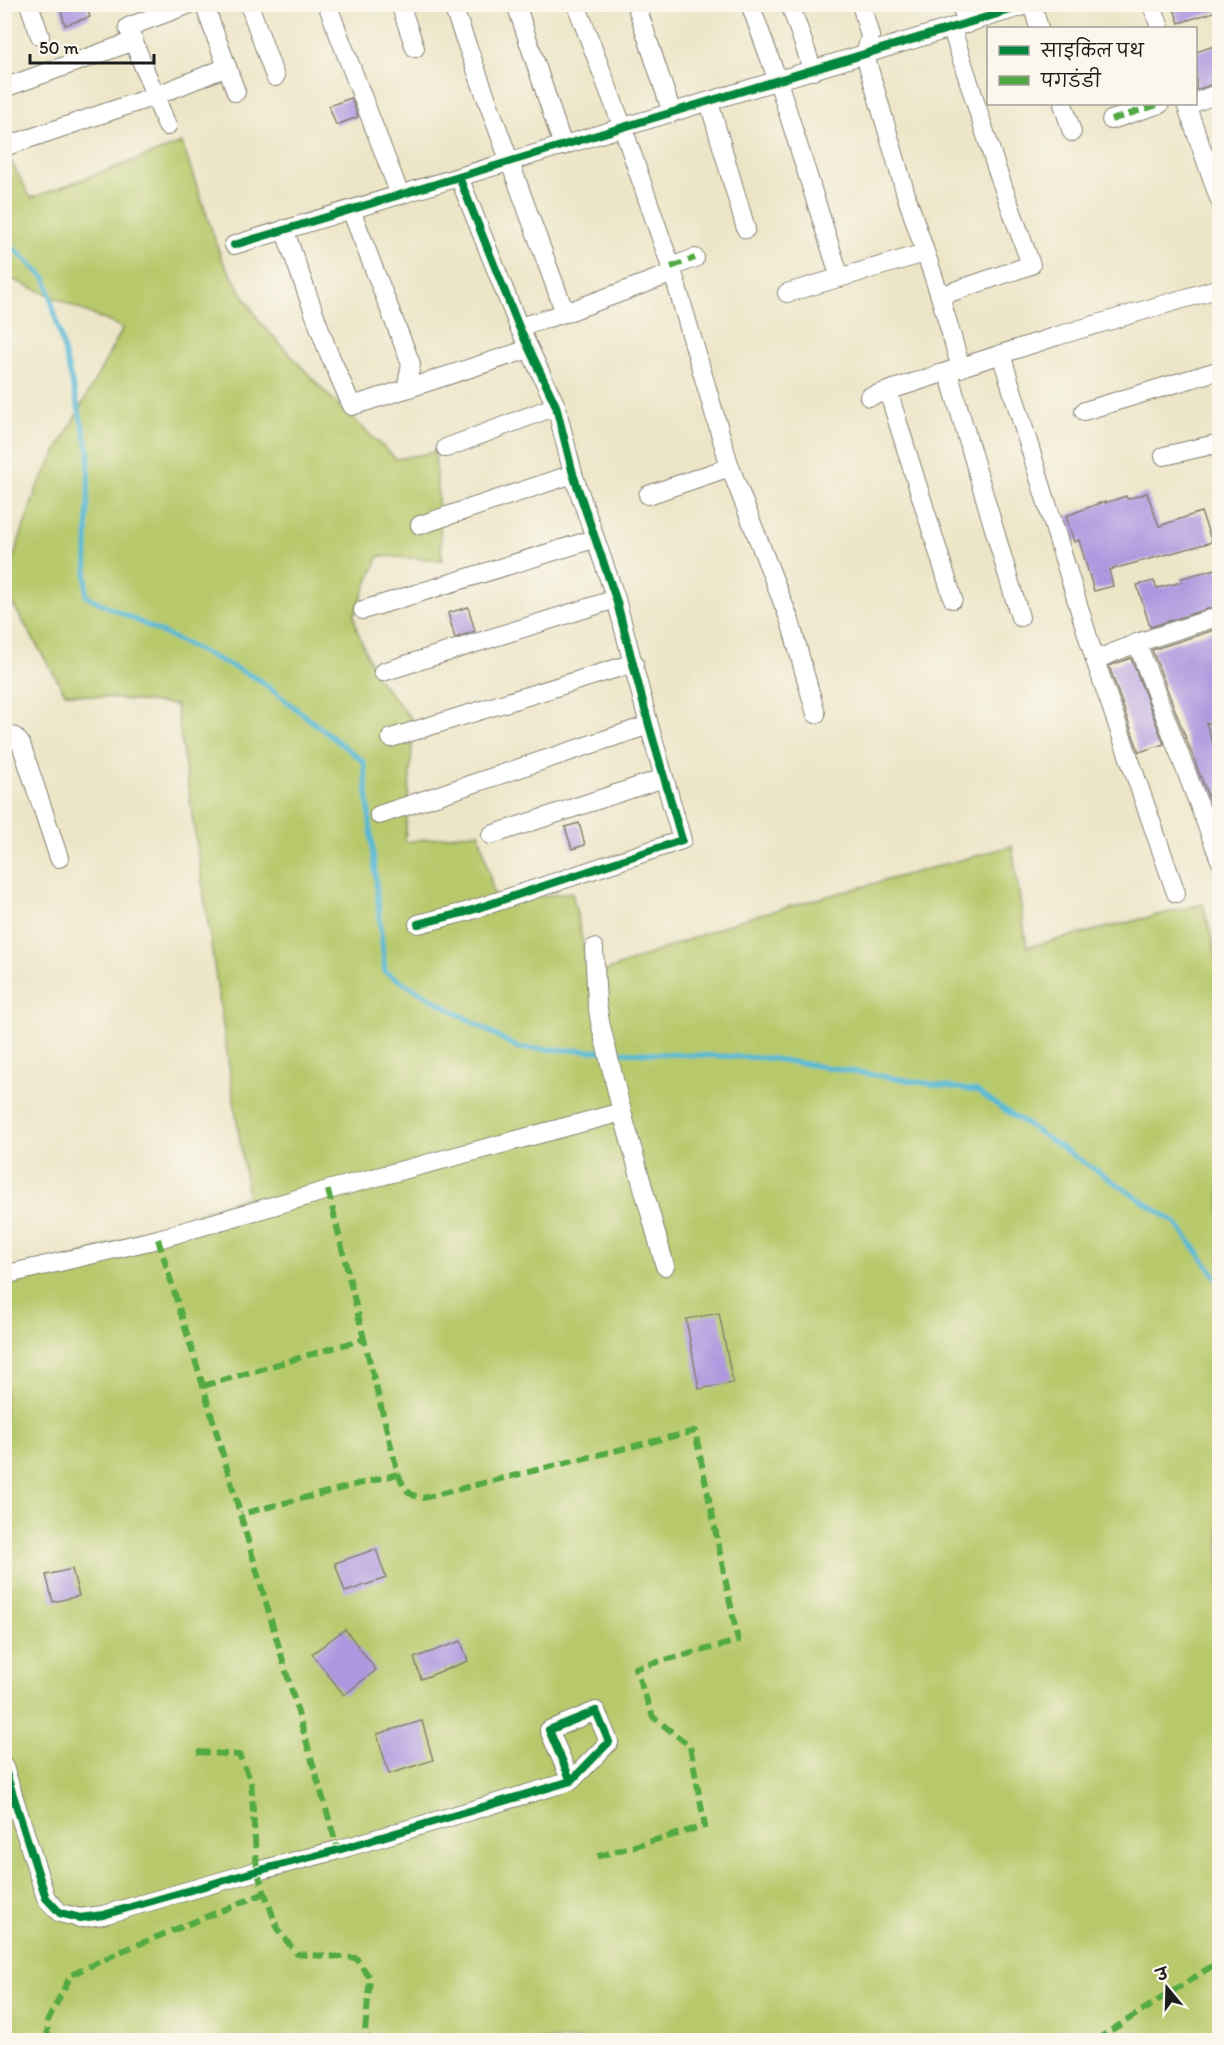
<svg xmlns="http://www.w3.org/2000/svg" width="1224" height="2045" font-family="Itim,'Playpen Sans Deva',sans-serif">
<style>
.green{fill:#b8c96c;stroke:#6a7244;stroke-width:1.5}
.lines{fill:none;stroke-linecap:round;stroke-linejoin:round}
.stream{stroke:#57b9d6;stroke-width:5}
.building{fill:#ae97df}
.minor-casing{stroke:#848072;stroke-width:20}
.minor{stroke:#fff;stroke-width:18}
.quiet{stroke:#52a943;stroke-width:6;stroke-dasharray:12 6;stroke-linecap:butt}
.cycleway-casing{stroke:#fbf7ec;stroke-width:11}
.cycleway{stroke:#00873e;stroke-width:8}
</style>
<rect width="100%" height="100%" fill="#fbf7ec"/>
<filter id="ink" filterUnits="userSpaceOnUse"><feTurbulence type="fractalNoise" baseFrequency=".0167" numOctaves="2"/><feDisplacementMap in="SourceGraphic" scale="12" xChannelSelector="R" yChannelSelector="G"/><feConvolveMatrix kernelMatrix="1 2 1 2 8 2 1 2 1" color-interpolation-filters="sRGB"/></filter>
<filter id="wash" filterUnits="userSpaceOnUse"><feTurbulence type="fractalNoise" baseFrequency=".008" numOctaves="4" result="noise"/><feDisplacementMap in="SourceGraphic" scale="24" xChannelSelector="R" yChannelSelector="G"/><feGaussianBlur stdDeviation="1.35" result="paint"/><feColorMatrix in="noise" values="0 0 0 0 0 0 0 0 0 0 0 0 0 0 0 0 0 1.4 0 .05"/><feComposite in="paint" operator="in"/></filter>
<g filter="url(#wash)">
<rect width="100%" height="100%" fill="#ece5c7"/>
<path class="green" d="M182,143L222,260L259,321L328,395L396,459L435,452L442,560L379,556L354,615L357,630L375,675L414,722L405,842L479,832L496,903L572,892L590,977L743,919L1012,846L1027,947L1203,904L1220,970L1219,2040H5V1281L248,1196L176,705L65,693L5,591V582L37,488L123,328L5,276L4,149L31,198Z"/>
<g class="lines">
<path class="stream" d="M4,239L46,279L89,451L86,596L258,679L364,762L385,972L518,1048L768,1058L976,1091L1176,1223L1220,1282"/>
</g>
<g id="blocks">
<g class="building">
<path d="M59,4H86L90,17L65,25Z"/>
<path d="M1172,4H1220V10L1179,23Z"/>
<path d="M1220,44L1219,82L1196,90V52Z"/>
<path d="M351,98L358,117L336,125L329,106Z"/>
<path d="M1147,493L1159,526L1201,512L1212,542L1109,570L1113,586L1094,591L1079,540L1074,542L1066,516L1105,501V503L1126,496L1127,499Z"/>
<path d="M1220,568V605L1150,627L1137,585L1154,581L1157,588L1182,582L1181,578Z"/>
<path d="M468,607L475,631L455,638L448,613Z"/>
<path d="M1220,628V722L1206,723L1220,763V827L1152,650Z"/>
<path d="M1131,658L1164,744L1139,752L1109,666Z"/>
<path d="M579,823L585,845L572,849L565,827Z"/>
<path d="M719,1313L733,1383L699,1389L686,1319Z"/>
<path d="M376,1549L386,1578L345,1592L335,1563Z"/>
<path d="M72,1569L79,1596L53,1602L46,1575Z"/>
<path d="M345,1629L376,1670L344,1695L312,1654Z"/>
<path d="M461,1641L468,1661L421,1679L414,1658Z"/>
<path d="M422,1721L433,1760L389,1774L377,1734Z"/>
</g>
</g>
</g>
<g filter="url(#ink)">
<use href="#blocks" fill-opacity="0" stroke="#848072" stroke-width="1.5"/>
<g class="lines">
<g class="minor-casing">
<g id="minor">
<path d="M29,4L40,36"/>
<path d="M204,4L236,92"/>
<path d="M249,4L275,77"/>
<path d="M327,4L400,195"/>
<path d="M400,4L415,48"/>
<path d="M452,4L565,313"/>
<path d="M516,4L563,146"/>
<path d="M576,4L623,128L673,273L730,467L790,621L816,714"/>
<path d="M636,4L672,113"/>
<path d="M750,4L778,81L840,278"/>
<path d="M790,4L813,71"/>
<path d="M861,4L870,36L865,55L907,198L940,296L961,368"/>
<path d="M960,4L968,24"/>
<path d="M1032,4L1039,28"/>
<path d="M1152,4L1160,28"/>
<path d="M4,88L134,41"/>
<path d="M709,102L746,229"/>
<path d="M1196,102L1220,93"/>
<path d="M1063,104L1072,132"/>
<path d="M1186,104L1220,201"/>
<path d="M1111,120L1160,104"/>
<path d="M167,126L128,27L190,4"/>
<path d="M4,147L155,96L227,67"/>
<path d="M284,229L327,349L352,406L406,389L411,364L351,210"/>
<path d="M234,245L1030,4"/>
<path d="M671,267L695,258"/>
<path d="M787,293L925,253"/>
<path d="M940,296L1031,265L996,167L952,29"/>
<path d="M519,327L565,313L673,273"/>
<path d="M1001,354L1095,660L1176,893"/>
<path d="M948,372L1020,617"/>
<path d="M406,389L529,349"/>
<path d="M888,391L953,599"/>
<path d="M869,397L1057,336L1220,288"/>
<path d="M1084,411L1220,370"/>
<path d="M446,448L556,406"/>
<path d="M1164,456L1220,443"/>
<path d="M648,495L730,467"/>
<path d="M420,525L573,474"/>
<path d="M363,610L594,539"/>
<path d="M1137,643L1220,860"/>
<path d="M1095,660L1137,643L1220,616"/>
<path d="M383,672L616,599"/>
<path d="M4,734L15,737L21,744L59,858"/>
<path d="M391,738L634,663"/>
<path d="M379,815L649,725"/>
<path d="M491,835L664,778"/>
<path d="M418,924L466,912L682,840L649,725L616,599L573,474L556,406L519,327L459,177"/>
<path d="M594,948L597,1003L600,1022L622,1112"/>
<path d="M4,1275L158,1239L328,1190L622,1112L665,1266"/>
<path d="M4,1767L46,1898L60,1913L80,1918L103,1915L257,1871L338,1850L571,1781L609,1742L596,1711L549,1730L571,1781"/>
</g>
</g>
<use href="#minor" class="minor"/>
<g class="quiet">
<path d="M1111,120L1160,104"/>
<path d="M671,267L695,258"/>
<path d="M328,1190L364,1339"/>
<path d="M158,1239L203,1386L338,1850"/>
<path d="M203,1386L364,1339L398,1474L241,1514"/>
<path d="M398,1474C404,1487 407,1496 423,1498L695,1431L738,1641L635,1668L653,1717L690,1746L705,1826L592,1858"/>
<path d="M197,1752L239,1755L251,1781L257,1871L278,1930L297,1954L356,1958L370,1978L365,2032L369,2040"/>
<path d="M48,2040L47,2022L71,1975L122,1951L265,1893"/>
<path d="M1096,2040L1220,1961"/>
</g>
<g class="cycleway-casing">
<g id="cycleway">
<path d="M234,245L1030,4"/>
<path d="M418,924L466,912L682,840L649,725L616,599L573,474L556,406L519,327L459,177"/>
<path d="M4,1767L46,1898L60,1913L80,1918L103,1915L257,1871L338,1850L571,1781L609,1742L596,1711L549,1730L571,1781"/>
</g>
</g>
<use href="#cycleway" class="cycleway"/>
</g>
</g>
<rect width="1224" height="2045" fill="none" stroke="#fbf7ec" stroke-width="24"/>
<rect x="987" y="27" width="210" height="78" fill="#fbf7ec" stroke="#a29f99" stroke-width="1.5"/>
<rect x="999" y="46" width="30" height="9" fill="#00873e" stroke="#a29f99" stroke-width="1.5"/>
<text x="1041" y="57" font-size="18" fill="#1c1c1c">साइकिल पथ</text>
<rect x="999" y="76" width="30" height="9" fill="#52a943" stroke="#a29f99" stroke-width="1.5"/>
<text x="1041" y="87" font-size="18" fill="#1c1c1c">पगडंडी</text>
<g transform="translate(1167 1988) rotate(341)" stroke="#fbf7ec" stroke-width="4.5" paint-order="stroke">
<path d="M0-4.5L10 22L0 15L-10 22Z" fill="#1c1c1c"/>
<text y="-9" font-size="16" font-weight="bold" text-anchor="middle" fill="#1c1c1c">उ</text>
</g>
<path d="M30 54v9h124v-9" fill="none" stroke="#1c1c1c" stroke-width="3"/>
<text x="39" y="54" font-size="18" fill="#1c1c1c" stroke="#fbf7ec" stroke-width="4.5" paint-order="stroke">50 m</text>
</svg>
